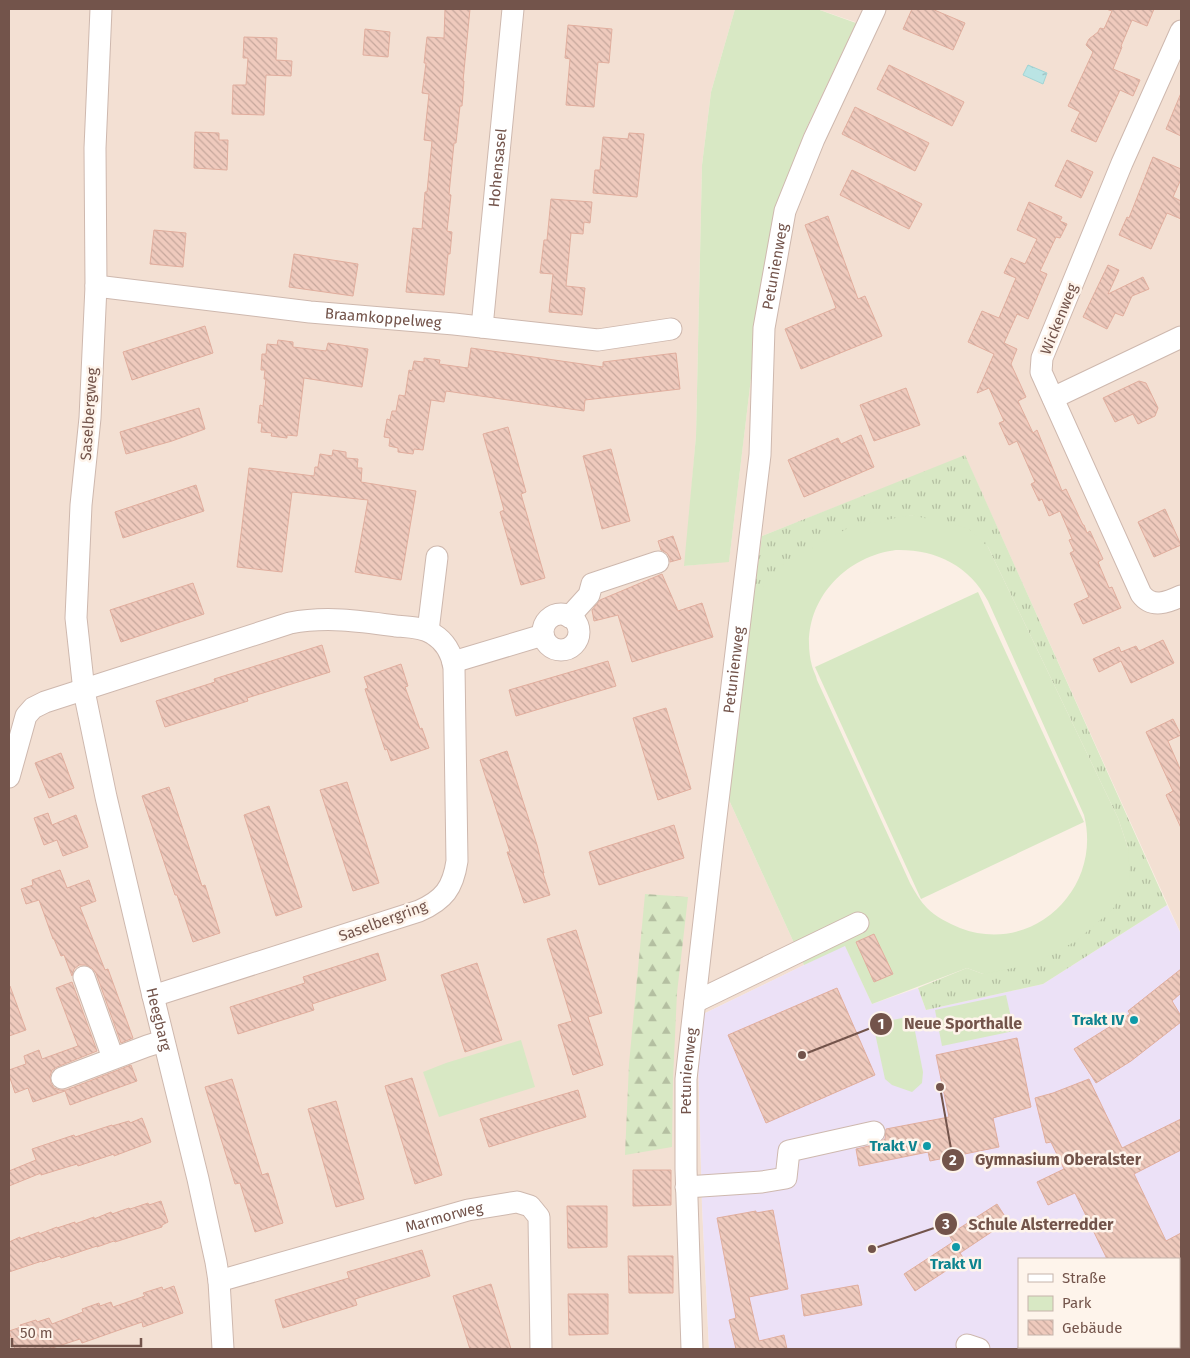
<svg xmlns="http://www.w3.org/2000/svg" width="1190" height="1358" font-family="'Fira Sans',sans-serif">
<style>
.residential{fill:#f3e0d3}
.education{fill:#ece1f7;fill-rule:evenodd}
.grass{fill:url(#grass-tufts)}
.forest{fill:url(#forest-firs)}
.green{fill:#d8e8c4;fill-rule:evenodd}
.water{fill:url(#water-ripples);stroke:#a1d5d5}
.building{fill:url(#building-back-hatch);stroke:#e1ae9e}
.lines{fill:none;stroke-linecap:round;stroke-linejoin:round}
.minor-casing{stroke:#ceb8ae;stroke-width:23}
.minor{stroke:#fff;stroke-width:21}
.culture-dot{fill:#0f9aa8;stroke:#fef4eb;stroke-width:2}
.labels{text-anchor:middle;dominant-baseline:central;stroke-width:5;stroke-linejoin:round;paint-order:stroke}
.street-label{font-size:15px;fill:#73544b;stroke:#fef4eb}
.culture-label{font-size:15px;font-weight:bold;fill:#0d838f;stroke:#fef4eb;text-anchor:end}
.leader{fill:none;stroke:#73544b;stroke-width:2}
.callout-dot{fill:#73544b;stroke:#fef4eb;stroke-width:2}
.mark-label{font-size:15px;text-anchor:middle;font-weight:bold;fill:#fff}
.callout-label{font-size:16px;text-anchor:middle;font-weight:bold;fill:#73544b;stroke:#fef4eb;stroke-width:5;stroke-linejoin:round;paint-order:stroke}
</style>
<defs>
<pattern id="grass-tufts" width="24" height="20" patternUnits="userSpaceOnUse" patternTransform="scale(1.25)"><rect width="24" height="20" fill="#d8e8c4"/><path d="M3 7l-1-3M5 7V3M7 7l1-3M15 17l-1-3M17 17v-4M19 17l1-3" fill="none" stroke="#b4bfa1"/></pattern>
<pattern id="forest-firs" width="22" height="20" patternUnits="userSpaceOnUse" patternTransform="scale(1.25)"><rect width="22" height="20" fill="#d8e8c4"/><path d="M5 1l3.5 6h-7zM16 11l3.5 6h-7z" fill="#b4bfa1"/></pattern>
<pattern id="water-ripples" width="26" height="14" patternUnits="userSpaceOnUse" patternTransform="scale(1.25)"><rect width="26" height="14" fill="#bae4e4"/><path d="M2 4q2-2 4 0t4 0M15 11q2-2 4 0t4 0" fill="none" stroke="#9cbbbb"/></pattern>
<pattern id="building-back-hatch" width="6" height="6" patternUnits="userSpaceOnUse" patternTransform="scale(1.25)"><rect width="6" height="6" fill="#efcabd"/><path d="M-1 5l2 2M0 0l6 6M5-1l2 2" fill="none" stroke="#c6a79c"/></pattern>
</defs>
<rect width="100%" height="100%" fill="#fbefe5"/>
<path class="residential" d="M9,9H735L711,92L702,165L696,436L685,566L729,561L757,328L778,210L805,131L855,22L817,9H1181V934L965,456L762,536L729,800L804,965L697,1017L702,1206L709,1349H9Z"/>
<path class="education" d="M1167,905L1181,934V1349H709L702,1206L697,1017L845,945L872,1004L918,988L926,1010L1043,984ZM1019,1259H1179V1347H1019Z"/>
<path class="grass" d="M965,455L1167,905L1043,984L926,1010L918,988L967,968L983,974L1128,848L1118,818L988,547L911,515L753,599L762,536Z"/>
<path class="forest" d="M645,894L688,897L677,993L673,1080L672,1147L625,1155L629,1064Z"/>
<g class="green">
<path d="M735,9H817L856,23L805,131L778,210L757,328L729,562L684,566L696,436L702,165L711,92Z"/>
<path d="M911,515L968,528L988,547L1118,818L1128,848L1130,878L1113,909L1076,941L1033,964L983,974L967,968L872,1004L845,946L804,965L729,800L753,599L782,565L850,527ZM896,550C935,549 969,565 988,601L1084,815C1103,889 1032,956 960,928C948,923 936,917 927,908C920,901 915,892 910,883L817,680C816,675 813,670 812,666C797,609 840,557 896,550Z"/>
<path d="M978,592L1084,822L921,899L815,667Z"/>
<path d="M1006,995L1014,1031L942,1046L935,1010Z"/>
<path d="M912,1016L923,1072L922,1083L912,1092L892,1085L885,1079L873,1024Z"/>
<path d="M521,1040L535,1087L439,1117L423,1072L446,1063Z"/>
</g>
<path class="water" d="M1028,65L1047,73L1043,84L1023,75Z"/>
<g class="building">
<path d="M445,9H470L463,81H464L462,106H460L456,143H454L449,194L451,195L447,231L452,232L450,254H448L444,295L406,292L413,228L422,229L425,192H427L432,141L424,140L429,94L422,93L426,63H424L427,37L444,38Z"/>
<path d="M912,9H932L965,23L953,50L903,29Z"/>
<path d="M1106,9H1154L1147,26L1132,20L1121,46L1122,47L1113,69L1140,80L1133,96L1120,90L1096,142L1071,131L1080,112L1068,106L1093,52L1086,45L1089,39L1098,32L1100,28L1104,29L1112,11Z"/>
<path d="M568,25L612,29L609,63L598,62L594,107L566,105L570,59L565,58Z"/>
<path d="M365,29L390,32L388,57L363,55Z"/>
<path d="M244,37L277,38L276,60L292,61L291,76L266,75L264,115L232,114L233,85H246L248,58H243Z"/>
<path d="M889,65L964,102L952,126L877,89Z"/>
<path d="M1181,93V136L1166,129Z"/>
<path d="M855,107L929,143L915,171L842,134Z"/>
<path d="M195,132L219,133V140H228L227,170L194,168Z"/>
<path d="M629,133L644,134L637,197L593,193L595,170H600L603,137L628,139Z"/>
<path d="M1153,157L1181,169V179L1173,197L1181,201V219L1167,213L1151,249L1119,235L1127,217L1129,218Z"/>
<path d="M1067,160L1093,172L1081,198L1055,186Z"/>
<path d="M852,170L922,204L909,229L840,195Z"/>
<path d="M551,199L592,202L590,223L584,222L583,234L571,233L566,286L585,288L582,315L549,312L553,274L540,273L544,240H547Z"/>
<path d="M1029,202L1062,217L1060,221L1067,224L1060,238L1056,237L1040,271L1047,274L1028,319L1017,314L1004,343L1017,349L1011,364L1026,397L1018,401L1033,433L1037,430L1062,491L1066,489L1083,525H1084L1087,533L1090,531L1103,559L1098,562L1109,588L1112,587L1121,608L1083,624L1074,604L1089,597L1070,553L1074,551L1069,540L1072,539L1060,511L1049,516L1042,499L1039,501L1031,484L1035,482L1017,441L1009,445L999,423L1004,421L989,388L977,393L994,354L968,342L982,311L999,318L1016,278L1004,273L1011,258L1025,264L1037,239L1017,230Z"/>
<path d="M828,216L858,299L865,296L882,336L801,369L785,329L836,308L805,225Z"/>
<path d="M154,230L186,233L183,267L150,264Z"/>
<path d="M294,254L358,264L353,296L289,287Z"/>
<path d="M1108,265L1119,270L1108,294L1143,277L1149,289L1132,296L1123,316L1115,313L1107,329L1083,317Z"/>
<path d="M205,326L213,353L132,380L123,352Z"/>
<path d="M278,340L293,342V347L326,351L328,343L368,349L362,387L304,378L297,436L287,435V438L271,436L272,433L261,432L262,423H258L260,405L263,406L266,379H264L265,370H261L262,354H266L267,344L277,345Z"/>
<path d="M471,348L603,367V362L676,353L680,389L585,400L584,411L446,391L444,402L431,400L423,450L414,449L413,454L398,452V448L389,446L390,438L384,437L387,419L390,420L392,411H396L399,395L405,396L409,370L412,371L414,361L424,362V358L440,360L439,364L468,368Z"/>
<path d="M1139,381L1146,383L1158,408L1155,416L1138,424L1133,414L1115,422L1103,398Z"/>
<path d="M906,388L920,425L874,441L860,405Z"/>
<path d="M199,408L205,429L172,441L126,454L120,432Z"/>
<path d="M508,427L526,492L521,494L545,578L521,585L500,512L504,510L483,434Z"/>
<path d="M861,435L874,467L804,497L788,460L838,438L841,444Z"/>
<path d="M611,449L630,521L602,529L583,456Z"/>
<path d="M333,450L346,452V458L358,459L357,468H362L361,482L416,491L401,580L355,572L368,500L292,492L282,572L237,567L249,468L314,476L315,467H318L320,454L332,456Z"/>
<path d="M196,485L204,511L123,538L115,512Z"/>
<path d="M1165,509L1181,545L1154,557L1138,522Z"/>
<path d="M673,536L681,559L670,562V558L667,553L661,550L658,541Z"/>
<path d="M662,574L678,611L702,603L713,637L632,662L618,615L594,621L592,610L600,600Z"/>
<path d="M193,583L204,614L121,642L110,610Z"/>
<path d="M1163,640L1174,663L1131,683L1121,661L1099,672L1093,659L1119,647L1121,652L1136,646L1139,651Z"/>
<path d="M322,645L330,672L247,698L248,701L165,727L156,701L215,682L214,679Z"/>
<path d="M608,661L616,686L516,716L509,690Z"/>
<path d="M401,664L408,686L405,687L420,729L422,728L429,748L391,761L387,749L385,750L365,689L368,688L364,677Z"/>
<path d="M666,708L691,789L658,800L633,718Z"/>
<path d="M1173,719L1181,735L1168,741L1181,771V828L1166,795L1173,791L1146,732Z"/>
<path d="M507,751L537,845L544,873H543L550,895L524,903L507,852H510L480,760Z"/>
<path d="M61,753L74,788L49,798L35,763Z"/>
<path d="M347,782L379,883L353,891L320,790Z"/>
<path d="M169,787L202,886L205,885L220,933L193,942L177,895H175L142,796Z"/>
<path d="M269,806L302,907L276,916L244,815Z"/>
<path d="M48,813L52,825L76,815L88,847L63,856L57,840L44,845L34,818Z"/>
<path d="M674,825L684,858L599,885L589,852Z"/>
<path d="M60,870L67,888L89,880L96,901L80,907L105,970L108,969L133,1038L121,1043L96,973L92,968L86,965H79L74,969L72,976L64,955L61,956L54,939H53L39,900L26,904L21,889L33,885L32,880Z"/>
<path d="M576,930L602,1013L588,1017L603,1065L573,1075L558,1025L572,1021L547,939Z"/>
<path d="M874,934L893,974L874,982L856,942Z"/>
<path d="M378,953L386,980L312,1004L314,1010L238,1034L230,1007L305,983L303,977Z"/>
<path d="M477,963L502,1040L465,1052L441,975Z"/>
<path d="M1181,969V993L1172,1001L1181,1016V1022L1131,1061L1096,1083L1074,1049L1130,1014L1128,1011Z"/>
<path d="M72,982L97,1051L57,1067L52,1070L50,1076L51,1083L54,1088L60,1090H66L131,1065L137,1081L70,1105L65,1091L33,1102L28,1088L15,1093L9,1075V1070L26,1064L24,1056L39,1050L42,1059L78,1046L56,988Z"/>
<path d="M10,986L26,1030L9,1036V987Z"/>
<path d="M837,988L875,1075L766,1123L728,1035Z"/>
<path d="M1017,1038L1031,1107L993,1118L999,1147L930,1161L928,1152L859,1166L856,1149L877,1144L882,1141L885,1139L886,1129L949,1117L936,1055Z"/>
<path d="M412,1078L442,1175L415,1184L385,1086Z"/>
<path d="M232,1079L262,1175L268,1173L283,1223L255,1232L240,1183L235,1184L205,1087Z"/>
<path d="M1089,1079L1122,1148L1181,1119V1150L1134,1174L1166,1241L1181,1233V1259H1107L1075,1193L1048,1205L1037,1182L1064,1169L1051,1142L1046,1143L1035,1098L1053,1093Z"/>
<path d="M578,1090L586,1117L489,1147L480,1119Z"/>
<path d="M336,1101L364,1199L336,1207L308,1109Z"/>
<path d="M142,1118L151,1142L114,1156V1154L78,1166L77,1164L41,1175V1173L9,1186V1171L36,1160L32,1149L74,1135L75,1137L112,1125V1126L129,1121L130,1123Z"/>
<path d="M633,1170H671V1205L633,1206Z"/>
<path d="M161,1201L168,1222L162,1225V1227L115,1242L114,1241L97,1247V1246L61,1258L60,1256L42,1262V1261L9,1272V1242L20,1237V1239L39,1232V1234L57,1227V1228L75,1222V1224L94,1217V1219L111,1212L112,1214L129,1208L130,1209L148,1203L149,1205Z"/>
<path d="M997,1204L1008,1221L960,1253L964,1259L915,1291L904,1274L953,1242L949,1235Z"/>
<path d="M567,1206H607V1247L568,1248Z"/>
<path d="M773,1210L788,1289L749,1297L759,1341L784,1335L787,1349H736L729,1320L736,1318L717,1218L756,1211V1213Z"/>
<path d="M422,1250L430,1276L355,1299L357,1305L283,1328L275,1300L349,1278L347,1272Z"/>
<path d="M628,1256H673V1293H629Z"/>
<path d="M491,1284L511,1349H470L453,1296Z"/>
<path d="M858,1285L862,1305L804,1316L801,1295Z"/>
<path d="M174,1286L183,1313L143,1327L142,1322L82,1343L80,1339L49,1349H15L9,1331L21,1327L20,1325L36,1320L37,1322L49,1318L52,1324L83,1312L82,1309L99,1303L100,1306L111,1302L113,1307L145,1296L143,1293L162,1287L163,1290Z"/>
<path d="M568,1294H608V1334L569,1335Z"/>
</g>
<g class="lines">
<g class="minor-casing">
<g id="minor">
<path id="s1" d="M101,9L95,148L96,286L90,418L81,505L76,618L84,691L106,797L153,996L198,1179L216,1262L219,1281L223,1349"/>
<path d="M1181,31L1122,163L1042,358L1041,372L1141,594C1152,609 1168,602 1181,596"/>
<path id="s2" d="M96,286L310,312L454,324L598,340L671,329"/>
<path id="s3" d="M482,327L513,9"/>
<path d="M1053,398L1181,337"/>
<circle cx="561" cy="632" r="18"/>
<path d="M569,617L589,595L592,584L658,562"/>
<path d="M428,631L437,557"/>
<path d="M453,662L543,635"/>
<path d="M9,777L26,716L33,708L45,702L290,623C326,616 360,621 396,626C408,627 423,627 433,634C446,642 452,654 454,668L457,861C453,888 444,900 419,911L153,996"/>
<path d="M84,977L113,1058"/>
<path d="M695,1002L858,923"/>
<path d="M62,1078L147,1046L163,1041"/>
<path d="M686,1187L762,1182L786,1178L789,1151L874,1132"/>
<path id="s4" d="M219,1281L468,1210L517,1202L530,1206L539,1217L541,1349"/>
<path d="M967,1345L979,1349"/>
<path id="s5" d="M692,1349L686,1169V1079L713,842L760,455L764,328L785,211L814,139L875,9"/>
<path d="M1029,1349L1032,1347"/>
</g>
</g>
<use href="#minor" class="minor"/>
</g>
<g class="culture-dot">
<circle cx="1134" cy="1020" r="5"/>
<circle cx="927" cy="1146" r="5"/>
<circle cx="956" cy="1247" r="5"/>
</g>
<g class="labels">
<g class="street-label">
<text stroke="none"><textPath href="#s3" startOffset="160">Hohensasel</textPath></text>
<text stroke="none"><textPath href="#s5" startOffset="1088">Petunienweg</textPath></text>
<text stroke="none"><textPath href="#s2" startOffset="289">Braamkoppelweg</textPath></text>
<text transform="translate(1059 319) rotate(-68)">Wickenweg</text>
<text transform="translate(89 414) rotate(-86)">Saselbergweg</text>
<text stroke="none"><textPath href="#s5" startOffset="682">Petunienweg</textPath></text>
<text transform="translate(383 921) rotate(-20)">Saselbergring</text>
<text stroke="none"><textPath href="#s1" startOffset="1020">Heegbarg</textPath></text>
<text stroke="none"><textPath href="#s5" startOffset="278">Petunienweg</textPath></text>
<text stroke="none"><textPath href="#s4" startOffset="234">Marmorweg</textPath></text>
</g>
<g class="culture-label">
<text x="1124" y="1020">Trakt IV</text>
<text x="917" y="1146">Trakt V</text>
<text x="956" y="1264" text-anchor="middle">Trakt VI</text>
</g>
</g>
<path class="leader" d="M802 1055L881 1024M940 1087L953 1160M872 1249L946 1224"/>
<g class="callout-dot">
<circle cx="802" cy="1055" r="5"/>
<circle cx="940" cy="1087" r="5"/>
<circle cx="872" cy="1249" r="5"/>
<circle cx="881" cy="1024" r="12"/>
<circle cx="953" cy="1160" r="12"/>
<circle cx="946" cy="1224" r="12"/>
</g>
<g class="mark-label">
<text x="881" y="1029">1</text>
<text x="953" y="1165">2</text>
<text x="946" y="1229">3</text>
</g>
<g class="callout-label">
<text x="963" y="1029">Neue Sporthalle</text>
<text x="1058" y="1165">Gymnasium Oberalster</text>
<text x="1041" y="1230">Schule Alsterredder</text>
</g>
<rect width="1190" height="1358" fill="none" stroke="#73544b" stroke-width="20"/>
<rect x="1018" y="1258" width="162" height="90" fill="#fef4eb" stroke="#c6b4ab"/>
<rect x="1028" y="1274" width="25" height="8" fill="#ffffff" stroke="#c6b4ab"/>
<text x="1062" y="1283" font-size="15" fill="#73544b">Straße</text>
<rect x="1028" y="1296" width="25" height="15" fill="#d8e8c4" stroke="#c6b4ab"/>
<text x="1062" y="1308" font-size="15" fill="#73544b">Park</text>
<rect x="1028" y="1320" width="25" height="15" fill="url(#building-back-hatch)" stroke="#c6b4ab"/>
<text x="1062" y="1333" font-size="15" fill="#73544b">Gebäude</text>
<path d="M12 1338v8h129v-8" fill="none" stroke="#73544b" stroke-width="2.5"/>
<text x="20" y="1338" font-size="15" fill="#73544b" stroke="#fef4eb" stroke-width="4" paint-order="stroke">50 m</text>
</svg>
